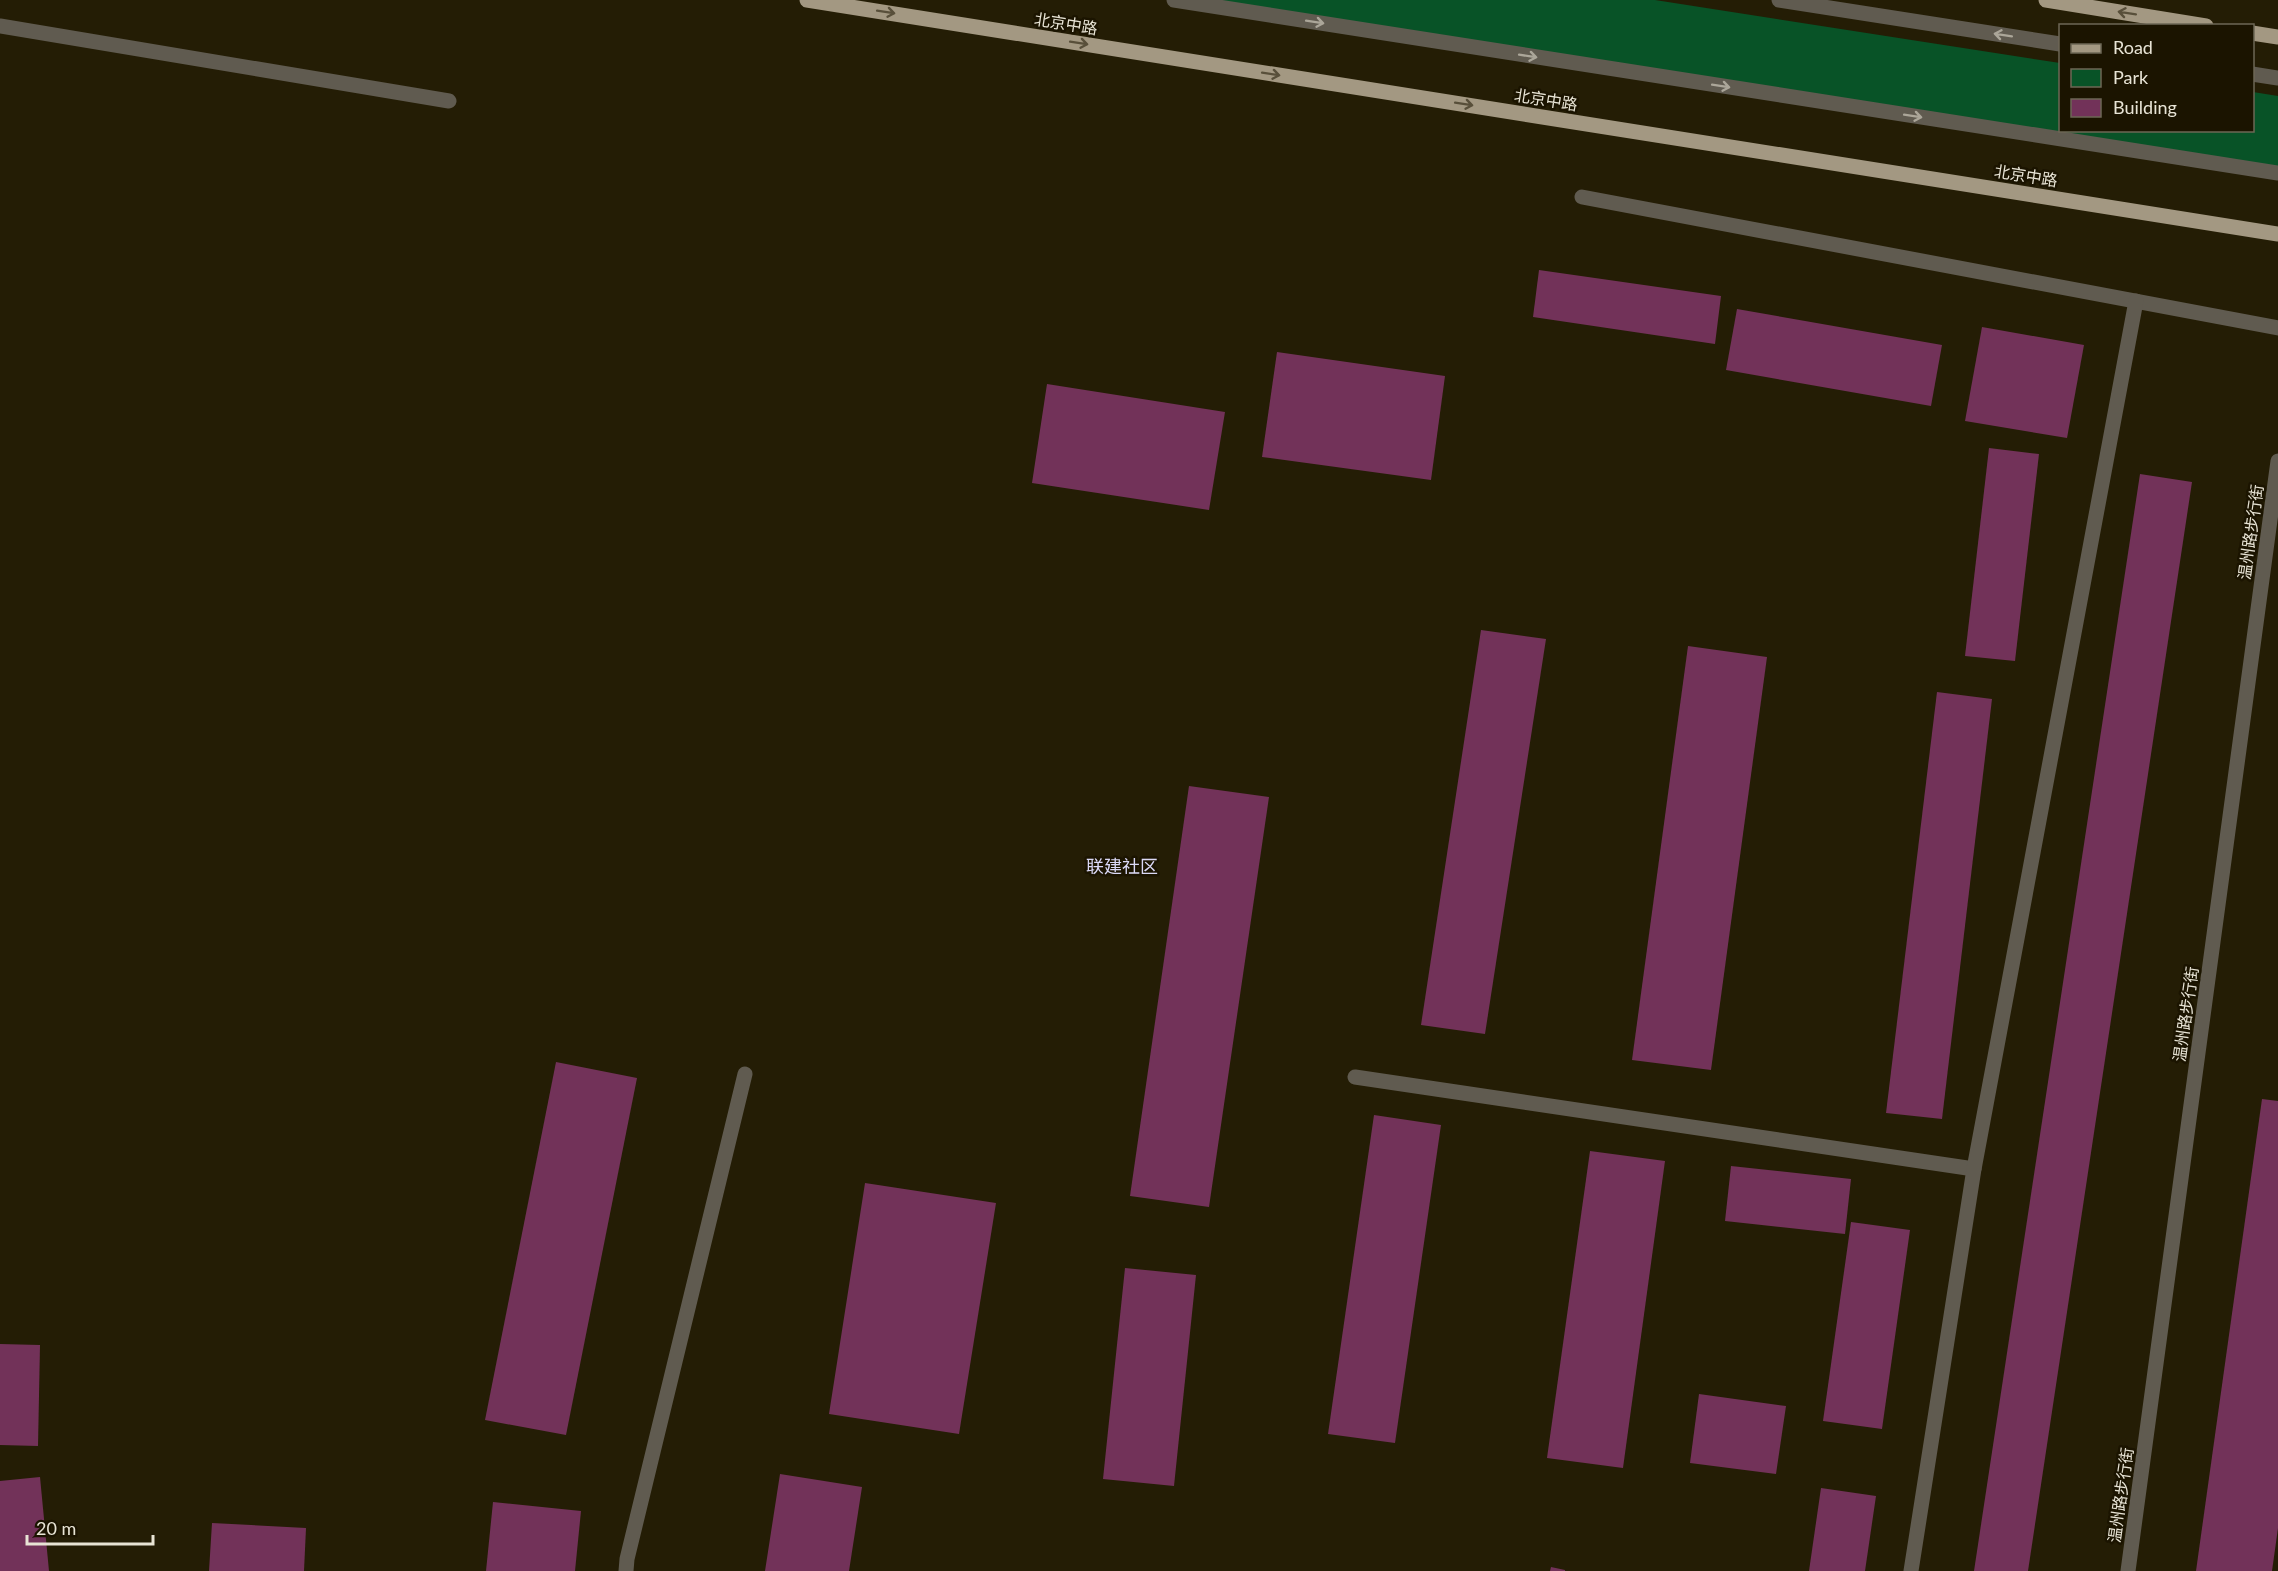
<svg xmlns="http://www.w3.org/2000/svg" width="2278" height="1571" font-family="Lato,'Noto Sans SC',sans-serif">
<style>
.green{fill:#085327}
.building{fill:#723259}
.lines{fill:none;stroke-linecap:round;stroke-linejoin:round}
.minor{stroke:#605b50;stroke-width:15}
.major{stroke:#a39882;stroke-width:15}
.oneway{stroke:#584f3a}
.oneway2{stroke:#aba699}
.labels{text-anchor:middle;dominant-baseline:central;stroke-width:5;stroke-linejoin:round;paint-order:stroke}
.street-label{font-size:16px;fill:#e8e4d5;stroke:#1b1400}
.neighbourhood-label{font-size:18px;fill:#dbd9f6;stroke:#1b1400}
</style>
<rect width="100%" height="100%" fill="#241d05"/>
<path class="green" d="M1173,0H1655L2060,63V130H2252L2253,92L2278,96V171Z"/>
<g class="building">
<path d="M1539,270L1721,296L1715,344L1533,317Z"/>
<path d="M1737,309L1942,345L1931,406L1726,370Z"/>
<path d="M1982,327L2084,345L2067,438L1965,421Z"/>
<path d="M1277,352L1445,376L1431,480L1262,457Z"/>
<path d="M1047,384L1225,412L1209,510L1032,483Z"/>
<path d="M1989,448L2039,454L2015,661L1965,656Z"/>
<path d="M2140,474L2192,482L2028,1571H1974Z"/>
<path d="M1481,630L1546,639L1485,1034L1421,1025Z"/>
<path d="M1688,646L1767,657L1711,1070L1632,1060Z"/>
<path d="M1937,692L1992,699L1942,1119L1886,1113Z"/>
<path d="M1189,786L1269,797L1209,1207L1130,1196Z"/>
<path d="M556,1062L637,1078L566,1435L485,1420Z"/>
<path d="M2262,1099L2278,1101V1528L2272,1571H2196Z"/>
<path d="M1374,1115L1441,1125L1395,1443L1328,1434Z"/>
<path d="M1590,1151L1665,1161L1623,1468L1547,1458Z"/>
<path d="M1731,1166L1851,1179L1845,1234L1725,1221Z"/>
<path d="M865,1183L996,1203L959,1434L829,1414Z"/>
<path d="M1851,1222L1910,1230L1882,1429L1823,1421Z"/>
<path d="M1125,1268L1196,1275L1174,1486L1103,1479Z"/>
<path d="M0,1344L40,1345L38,1446L0,1445Z"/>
<path d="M1699,1394L1786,1406L1776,1474L1690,1463Z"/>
<path d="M780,1474L862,1487L849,1571H765Z"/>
<path d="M40,1477L49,1571H0V1481Z"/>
<path d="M1821,1488L1876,1496L1865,1571H1809Z"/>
<path d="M493,1502L581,1511L575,1571H486Z"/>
<path d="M212,1523L306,1528L304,1571H209Z"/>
<path d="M1551,1567L1565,1570V1571H1550Z"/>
</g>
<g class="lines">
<g class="minor">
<path d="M1174,0L2278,173"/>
<path d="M1779,0L2060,44"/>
<path d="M0,26L449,101"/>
<path d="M2252,74L2278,78"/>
<path d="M1582,197L2278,328"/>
<path d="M1355,1077L1974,1169"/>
<path d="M626,1571L627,1559L745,1074"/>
<path d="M1911,1571L1974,1169L2136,301"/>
<path d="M2128,1571L2278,461"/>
</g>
<g class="major">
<path d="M807,0L2278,234"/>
<path d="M2046,0L2206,26"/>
<path d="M2252,33L2278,37"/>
</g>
</g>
<defs><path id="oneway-shaft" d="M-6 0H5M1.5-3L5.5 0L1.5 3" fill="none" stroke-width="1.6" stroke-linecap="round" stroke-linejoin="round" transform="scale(1.5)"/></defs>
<g class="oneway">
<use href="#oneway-shaft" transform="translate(886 12) rotate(9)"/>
<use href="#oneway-shaft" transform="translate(2127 13) rotate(-171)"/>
<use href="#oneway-shaft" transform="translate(1079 43) rotate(9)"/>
<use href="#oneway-shaft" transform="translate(1271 74) rotate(9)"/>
<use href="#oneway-shaft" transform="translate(1464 104) rotate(9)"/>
</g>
<g class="oneway2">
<use href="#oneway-shaft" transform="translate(1315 22) rotate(9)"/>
<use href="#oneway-shaft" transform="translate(2003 35) rotate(-171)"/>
<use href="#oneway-shaft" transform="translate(1528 56) rotate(9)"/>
<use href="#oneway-shaft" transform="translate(1721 86) rotate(9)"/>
<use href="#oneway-shaft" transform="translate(1913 116) rotate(9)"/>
</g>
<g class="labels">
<g class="street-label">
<text transform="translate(1066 23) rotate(9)">北京中路</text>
<text transform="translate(1546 99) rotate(9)">北京中路</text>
<text transform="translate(2026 175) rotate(9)">北京中路</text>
<text transform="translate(2250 532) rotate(-82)">温州路步行街</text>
<text transform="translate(2185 1014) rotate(-82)">温州路步行街</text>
<text transform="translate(2120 1495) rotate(-82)">温州路步行街</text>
</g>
<g class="neighbourhood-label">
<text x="1122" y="866">联建社区</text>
</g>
</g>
<rect x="2059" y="24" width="195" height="108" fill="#1b1400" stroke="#6d6755" stroke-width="1.5"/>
<rect x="2071" y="44" width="30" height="9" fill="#a39882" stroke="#6d6755" stroke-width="1.5"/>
<text x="2113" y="54" font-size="18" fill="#e8e4d5">Road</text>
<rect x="2071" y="69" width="30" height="18" fill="#085327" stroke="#6d6755" stroke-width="1.5"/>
<text x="2113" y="84" font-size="18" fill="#e8e4d5">Park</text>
<rect x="2071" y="99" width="30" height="18" fill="#723259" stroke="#6d6755" stroke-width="1.5"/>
<text x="2113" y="114" font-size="18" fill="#e8e4d5">Building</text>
<path d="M27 1535v9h126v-9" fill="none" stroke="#e8e4d5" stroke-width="3"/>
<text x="36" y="1535" font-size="18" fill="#e8e4d5" stroke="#1b1400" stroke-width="4.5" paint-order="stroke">20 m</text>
</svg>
